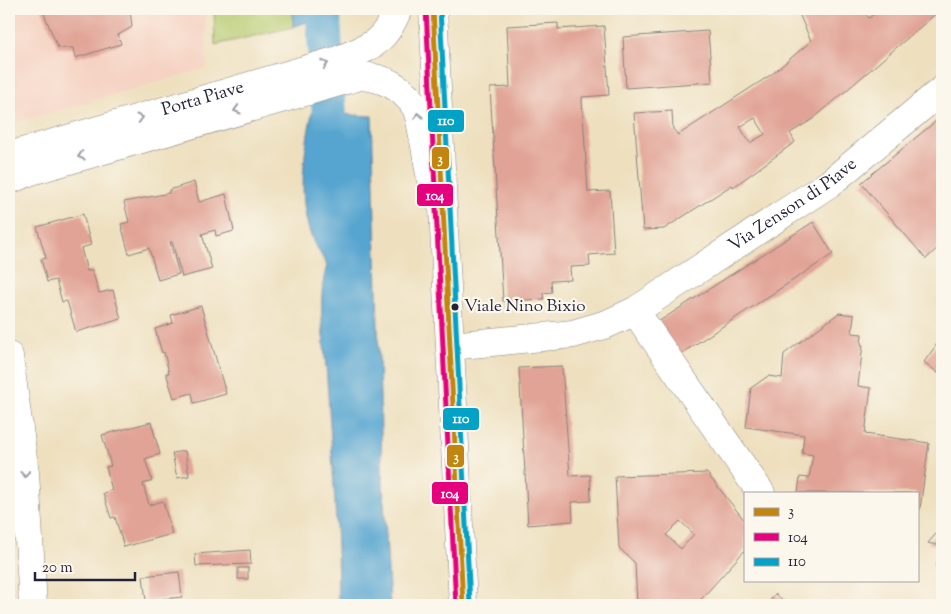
<svg xmlns="http://www.w3.org/2000/svg" width="951" height="614" font-family="'Sorts Mill Goudy',serif">
<style>
.built{fill:#f5d2c2}
.green{fill:#b5ca6e;stroke:#6c7654}
.water{fill:#56a5d0;stroke:#3c6486}
.lines{fill:none;stroke-linecap:round;stroke-linejoin:round}
.canal{stroke:#56a5d0;stroke-width:35}
.building{fill:#e1a395;fill-rule:evenodd}
.minor-casing{stroke:#88817d;stroke-width:29}
.major-casing{stroke:#88817d;stroke-width:29}
.minor{stroke:#fff;stroke-width:28}
.major{stroke:#fff;stroke-width:28}
.bus-1-casing{stroke:#fbf7ec;stroke-width:9}
.bus-2-casing{stroke:#fbf7ec;stroke-width:9}
.bus-3-casing{stroke:#fbf7ec;stroke-width:9}
.bus-1{stroke:#c2850f;stroke-width:5}
.bus-2{stroke:#e5007d;stroke-width:5}
.bus-3{stroke:#02a2c7;stroke-width:5}
.oneway{stroke:#9c9ca7}
.bus-dot{fill:#22223b;stroke:#fbf7ec;stroke-width:2}
.labels{text-anchor:middle;dominant-baseline:central;stroke-width:4.5;stroke-linejoin:round;paint-order:stroke}
.bus-label{font-size:17px;fill:#22223b;stroke:#fbf7ec;text-anchor:start}
.street-label{font-size:18px;fill:#22223b;stroke:#fbf7ec}
.line-badge{stroke:#fbf7ec;stroke-width:2}
.badge-label{font-size:14px;text-anchor:middle;font-weight:bold;fill:#fff}
</style>
<rect width="100%" height="100%" fill="#fbf7ec"/>
<filter id="ink" filterUnits="userSpaceOnUse"><feTurbulence type="fractalNoise" baseFrequency=".02" numOctaves="2"/><feDisplacementMap in="SourceGraphic" scale="10" xChannelSelector="R" yChannelSelector="G"/><feConvolveMatrix kernelMatrix="1 2 1 2 8 2 1 2 1" color-interpolation-filters="sRGB"/></filter>
<filter id="wash" filterUnits="userSpaceOnUse"><feTurbulence type="fractalNoise" baseFrequency=".0096" numOctaves="4" result="noise"/><feDisplacementMap in="SourceGraphic" scale="20" xChannelSelector="R" yChannelSelector="G"/><feGaussianBlur stdDeviation="1.12" result="paint"/><feColorMatrix in="noise" values="0 0 0 0 0 0 0 0 0 0 0 0 0 0 0 0 0 1.4 0 .05"/><feComposite in="paint" operator="in"/></filter>
<g filter="url(#wash)">
<rect width="100%" height="100%" fill="#eee0bf"/>
<path class="built" d="M9,9H205L207,68L9,124Z"/>
<path class="green" d="M214,9H293V27L215,45Z"/>
<g class="water">
<path d="M293,9H342L293,27Z"/>
<path d="M312,113L372,116L382,467L390,605H338C338,530 332,455 327,380C325,346 316,298 327,266C324,258 318,251 314,243C296,203 304,153 312,113Z"/>
</g>
<g class="lines">
<path class="canal" d="M323,9L332,160"/>
</g>
<g id="blocks">
<g class="building">
<path d="M42,9H130L132,27L118,35L121,44L75,58L73,48H58Z"/>
<path d="M797,9H861L869,18L880,9H937L939,11L813,119L790,133L795,142L739,183L733,187L732,185L664,229L643,230L634,113L672,111L673,129L678,135L772,74L811,41ZM755,118L765,134L750,143L740,127Z"/>
<path d="M558,23V29L604,26L609,95L582,97V100L588,192L610,191L614,253L589,255L590,266L570,267L571,280L551,281L552,292L543,293L544,299L503,301L490,88L510,87L507,26Z"/>
<path d="M708,31L712,82L626,88L623,37Z"/>
<path d="M942,116V244L926,259L861,183Z"/>
<path d="M194,182L199,202L226,194L234,231L216,236L215,230L202,234L212,269L182,277L172,242H170L179,274L158,280L149,248L129,254L121,224L129,222L124,202L169,193V190Z"/>
<path d="M83,214L91,245L81,248L87,271L92,270L99,293L113,290L121,319L76,332L67,301L62,302L56,280L47,282L41,259L46,258L37,227Z"/>
<path d="M813,222L833,254L679,355L658,322Z"/>
<path d="M201,306L226,394L194,403L192,393L174,398L166,373H169L164,352L162,353L155,329L173,323L171,315Z"/>
<path d="M839,313L854,315L852,333L862,334L861,345H863L858,386L871,388L865,434L929,443L920,509L917,511V493H798L800,477L809,478L813,455L802,453L804,435L746,427L751,388L768,376L782,378L784,354Z"/>
<path d="M942,337V376L924,362Z"/>
<path d="M562,366L570,476L590,475L591,501L572,502L573,521L528,525L519,368Z"/>
<path d="M151,422L160,454L145,459L152,481L143,484L149,505L163,501L172,534L124,547L115,517L111,518L103,493L112,490L106,467L111,466L102,435Z"/>
<path d="M185,451L189,476L177,478L172,453Z"/>
<path d="M707,473L745,521V550L696,605H637L635,563L619,548L615,476ZM680,521L694,534L681,549L666,535Z"/>
<path d="M942,527V570L936,568L941,546L928,543Z"/>
<path d="M250,550L251,564L196,566L195,554Z"/>
<rect x="238" y="568" width="10" height="11"/>
<path d="M179,572L182,597L146,601L143,576Z"/>
<path d="M775,594L790,605H767Z"/>
</g>
</g>
</g>
<g filter="url(#ink)">
<use href="#blocks" fill-opacity="0" stroke="#88817d" stroke-width="1"/>
<g class="lines">
<g class="minor-casing">
<g id="minor">
<path id="s1" d="M9,156L335,61C369,48 384,44 398,9"/>
<path d="M9,180L31,171L360,76C383,77 402,87 415,106C421,115 431,182 434,197"/>
<path d="M635,311L761,493"/>
<path id="s2" d="M451,346L573,334L607,324L635,311L830,183L942,90"/>
<path d="M9,356L25,473L33,605"/>
</g>
</g>
<g class="major-casing">
<path id="major" d="M433,9L463,605"/>
</g>
<use href="#minor" class="minor"/>
<use href="#major" class="major"/>
<g class="bus-1-casing">
<path id="bus-1" d="M433,9L463,605"/>
</g>
<g class="bus-2-casing">
<path id="bus-2" d="M426,9L456,605"/>
</g>
<g class="bus-3-casing">
<path id="bus-3" d="M440,9L470,605"/>
</g>
<use href="#bus-1" class="bus-1"/>
<use href="#bus-2" class="bus-2"/>
<use href="#bus-3" class="bus-3"/>
</g>
<defs><path id="oneway-chevron" d="M-2-3.5L2.5 0L-2 3.5" fill="none" stroke-width="1.6" stroke-linecap="round" stroke-linejoin="round" transform="scale(1.25)"/></defs>
<g class="oneway">
<use href="#oneway-chevron" transform="translate(325 64) rotate(-17)"/>
<use href="#oneway-chevron" transform="translate(237 110) rotate(164)"/>
<use href="#oneway-chevron" transform="translate(418 116) rotate(-101)"/>
<use href="#oneway-chevron" transform="translate(140 118) rotate(-16)"/>
<use href="#oneway-chevron" transform="translate(81 156) rotate(164)"/>
<use href="#oneway-chevron" transform="translate(25 474) rotate(85)"/>
</g>
</g>
<circle class="bus-dot" cx="455" cy="307" r="4.5"/>
<g class="labels">
<g class="bus-label">
<text x="464" y="307">Viale Nino Bixio</text>
</g>
<g class="street-label">
<text stroke="none"><textPath href="#s1" startOffset="202">Porta Piave</textPath></text>
<text stroke="none"><textPath href="#s2" startOffset="379">Via Zenson di Piave</textPath></text>
</g>
</g>
<g class="line-badge">
<rect x="427" y="109" width="38" height="24" rx="5" fill="#02a2c7"/>
<rect x="431" y="146" width="19" height="24" rx="5" fill="#c2850f"/>
<rect x="416" y="183" width="38" height="24" rx="5" fill="#e5007d"/>
<rect x="442" y="407" width="38" height="24" rx="5" fill="#02a2c7"/>
<rect x="446" y="444" width="19" height="24" rx="5" fill="#c2850f"/>
<rect x="431" y="481" width="38" height="24" rx="5" fill="#e5007d"/>
</g>
<g class="badge-label">
<text x="446" y="125">110</text>
<text x="440" y="163">3</text>
<text x="435" y="200">104</text>
<text x="461" y="423">110</text>
<text x="456" y="461">3</text>
<text x="450" y="498">104</text>
</g>
<rect width="951" height="614" fill="none" stroke="#fbf7ec" stroke-width="30"/>
<rect x="744" y="492" width="175" height="90" fill="#fbf7ec" stroke="#a4a2a5"/>
<rect x="754" y="508" width="25" height="8" fill="#c2850f" stroke="#a4a2a5"/>
<text x="788" y="516" font-size="15" fill="#22223b">3</text>
<rect x="754" y="533" width="25" height="8" fill="#e5007d" stroke="#a4a2a5"/>
<text x="788" y="542" font-size="15" fill="#22223b">104</text>
<rect x="754" y="558" width="25" height="8" fill="#02a2c7" stroke="#a4a2a5"/>
<text x="788" y="566" font-size="15" fill="#22223b">110</text>
<path d="M35 572v8h100v-8" fill="none" stroke="#22223b" stroke-width="2.5"/>
<text x="42" y="572" font-size="15" fill="#22223b" stroke="#fbf7ec" stroke-width="4" paint-order="stroke">20 m</text>
</svg>
